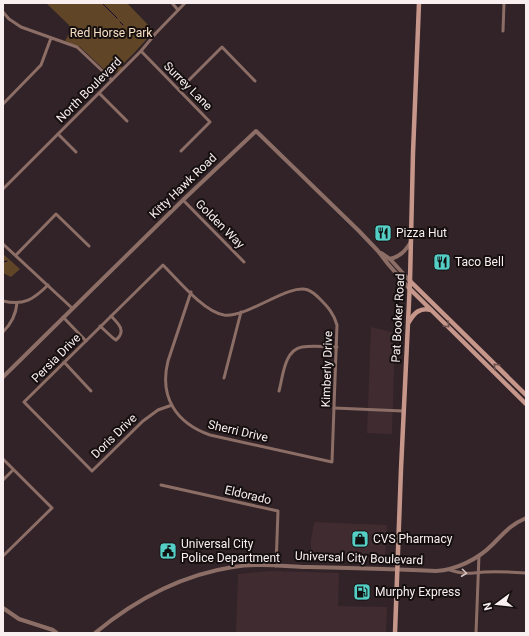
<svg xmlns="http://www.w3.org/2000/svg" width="529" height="636" font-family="Roboto,sans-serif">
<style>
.built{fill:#3f2b30}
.green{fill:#604526}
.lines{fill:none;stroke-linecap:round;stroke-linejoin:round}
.stream{stroke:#160536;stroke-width:1}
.minor{stroke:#8c6e66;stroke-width:3}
.tertiary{stroke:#8c6e66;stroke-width:4}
.secondary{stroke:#c6968a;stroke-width:4.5}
.oneway{stroke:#6e524d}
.oneway2{stroke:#d3c2c0}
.labels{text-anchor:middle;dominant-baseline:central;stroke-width:4;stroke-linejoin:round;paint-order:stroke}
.park-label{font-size:12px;fill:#f9dfc3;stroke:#150f10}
.street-label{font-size:12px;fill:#f9eff1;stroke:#150f10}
.poi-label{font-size:12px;fill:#f9eff1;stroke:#150f10;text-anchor:start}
</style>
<rect width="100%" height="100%" fill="#312327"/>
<g class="built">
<path d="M371,327L395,333L392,434L367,433Z"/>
<path d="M314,522L387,525L385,560L311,559V540Z"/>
<path d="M270,571L339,573L338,606L387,607L386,633H236L238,574Z"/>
</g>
<g class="green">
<path d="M46,3H127L154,31L135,52L121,66L123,69L110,75L80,47L65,41L70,32L69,25Z"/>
<path d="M3,254L20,269L11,277L3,273Z"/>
</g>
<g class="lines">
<g class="stream">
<path d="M102,3L117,18"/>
<path d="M120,22L123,25"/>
<path d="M3,262L7,261"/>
</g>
<g class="minor">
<path d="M172,3L178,10"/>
<path d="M3,12L9,19L21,27L77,47L112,80"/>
<path d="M503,31L504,3"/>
<path d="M141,51L210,122L181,151"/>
<path d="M179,90L222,47L255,81"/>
<path d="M99,93L127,121"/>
<path d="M3,104L41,65L51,38"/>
<path d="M58,134L76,152"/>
<path d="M3,189L141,51L156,33L185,3"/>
<path d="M183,200L244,262"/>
<path d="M3,244L72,308"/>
<path d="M16,255L56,214L89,246"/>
<path d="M3,301C24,306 34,299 48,285"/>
<path d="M63,317L86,341"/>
<path d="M100,326L113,338L116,340C127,331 118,323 111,316"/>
<path d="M3,332C11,324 16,314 17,303"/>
<path d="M64,362L91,391"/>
<path d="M224,378L241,312"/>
<path d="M279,391C283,377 284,350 302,347C313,345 326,347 337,347"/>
<path d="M172,405L158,410L143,421L92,471L24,402L163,265C178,280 204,312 224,315C248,318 288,283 308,290C313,292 317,296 320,299C328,307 334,314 337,325L332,462L210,435C176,423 159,397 168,361L191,292"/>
<path d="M334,408L403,411"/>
<path d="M3,459L52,508L3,556"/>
<path d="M3,480L13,470"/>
<path d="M161,485L278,511L276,566"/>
<path d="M450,570C466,575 469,573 485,572C498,571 512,572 526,573"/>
<path d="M476,633L479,555"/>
</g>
<g class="tertiary">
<path d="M381,253L390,259L410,281"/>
<path d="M390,259C401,256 405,251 411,242"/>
<path d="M3,377L183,200L256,131L359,231L378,251L388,264L409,288"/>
<path d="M3,608L19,619L53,630L57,633"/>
<path d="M95,633C135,600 181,575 233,567C257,563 282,566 306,567C349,568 393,569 436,571C456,570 478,559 492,545C504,533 510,525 526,518"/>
</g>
<g class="secondary">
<path d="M410,281L526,395"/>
<path d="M409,288L526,404"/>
<path d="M409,322C414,313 420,307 431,310"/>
<path d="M395,633L401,469L410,281L413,153L419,3"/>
</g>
</g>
<defs><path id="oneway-chevron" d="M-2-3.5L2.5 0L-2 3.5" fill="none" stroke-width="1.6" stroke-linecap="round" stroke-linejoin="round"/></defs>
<g class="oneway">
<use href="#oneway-chevron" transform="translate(447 325) rotate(45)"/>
<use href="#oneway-chevron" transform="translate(496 366) rotate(-135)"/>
</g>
<use class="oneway2" href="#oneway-chevron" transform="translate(464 573) rotate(7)"/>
<defs>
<g id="restaurant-square" transform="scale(0.9)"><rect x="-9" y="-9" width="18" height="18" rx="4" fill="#55cec5" stroke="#150f10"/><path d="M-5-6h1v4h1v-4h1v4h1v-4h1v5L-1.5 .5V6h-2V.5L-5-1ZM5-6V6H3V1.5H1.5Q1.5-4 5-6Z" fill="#111"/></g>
<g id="shop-square" transform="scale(0.9)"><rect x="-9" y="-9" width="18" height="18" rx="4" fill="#55cec5" stroke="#150f10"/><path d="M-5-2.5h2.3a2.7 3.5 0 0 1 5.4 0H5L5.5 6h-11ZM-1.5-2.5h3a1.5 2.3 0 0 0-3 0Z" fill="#111"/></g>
<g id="civic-square" transform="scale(0.9)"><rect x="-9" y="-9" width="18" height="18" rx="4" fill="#55cec5" stroke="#150f10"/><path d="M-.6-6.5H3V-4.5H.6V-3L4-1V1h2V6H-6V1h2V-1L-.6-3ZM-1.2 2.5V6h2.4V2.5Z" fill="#111"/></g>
<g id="fuel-square" transform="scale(0.9)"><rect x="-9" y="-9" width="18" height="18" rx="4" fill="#55cec5" stroke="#150f10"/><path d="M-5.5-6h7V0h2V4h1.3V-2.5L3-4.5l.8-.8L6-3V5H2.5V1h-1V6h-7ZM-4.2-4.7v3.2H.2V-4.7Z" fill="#111"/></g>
</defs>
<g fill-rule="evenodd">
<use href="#restaurant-square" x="383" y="233"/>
<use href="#restaurant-square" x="442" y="262"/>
<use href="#shop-square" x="360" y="539"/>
<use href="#civic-square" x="168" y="551"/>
<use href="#fuel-square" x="362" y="592"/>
</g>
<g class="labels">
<g class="park-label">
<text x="111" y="33">Red Horse Park</text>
</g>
<g class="street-label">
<text transform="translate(188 86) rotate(45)">Surrey Lane</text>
<text transform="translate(89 90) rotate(-45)">North Boulevard</text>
<text transform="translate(183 186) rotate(-44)">Kitty Hawk Road</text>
<text transform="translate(220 224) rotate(45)">Golden Way</text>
<text transform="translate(398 318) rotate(-87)">Pat Booker Road</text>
<text transform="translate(56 358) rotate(-45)">Persia Drive</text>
<text transform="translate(327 369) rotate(-88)">Kimberly Drive</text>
<text transform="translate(238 431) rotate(13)">Sherri Drive</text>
<text transform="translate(114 436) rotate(-44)">Doris Drive</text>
<text transform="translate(248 495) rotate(13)">Eldorado</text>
<text transform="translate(359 558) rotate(2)">Universal City Boulevard</text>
</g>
<g class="poi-label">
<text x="396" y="233">Pizza Hut</text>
<text x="455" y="262">Taco Bell</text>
<text x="373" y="539">CVS Pharmacy</text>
<text x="181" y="544">Universal City<tspan x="181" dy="14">Police Department</tspan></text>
<text x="375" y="592">Murphy Express</text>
</g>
</g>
<rect width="529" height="636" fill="none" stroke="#f9eff1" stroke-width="8"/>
<g transform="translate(497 604) rotate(255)" stroke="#150f10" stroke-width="3" paint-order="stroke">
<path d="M0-3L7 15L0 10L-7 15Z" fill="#f9eff1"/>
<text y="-6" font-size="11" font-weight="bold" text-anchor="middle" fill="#f9eff1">N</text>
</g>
</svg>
